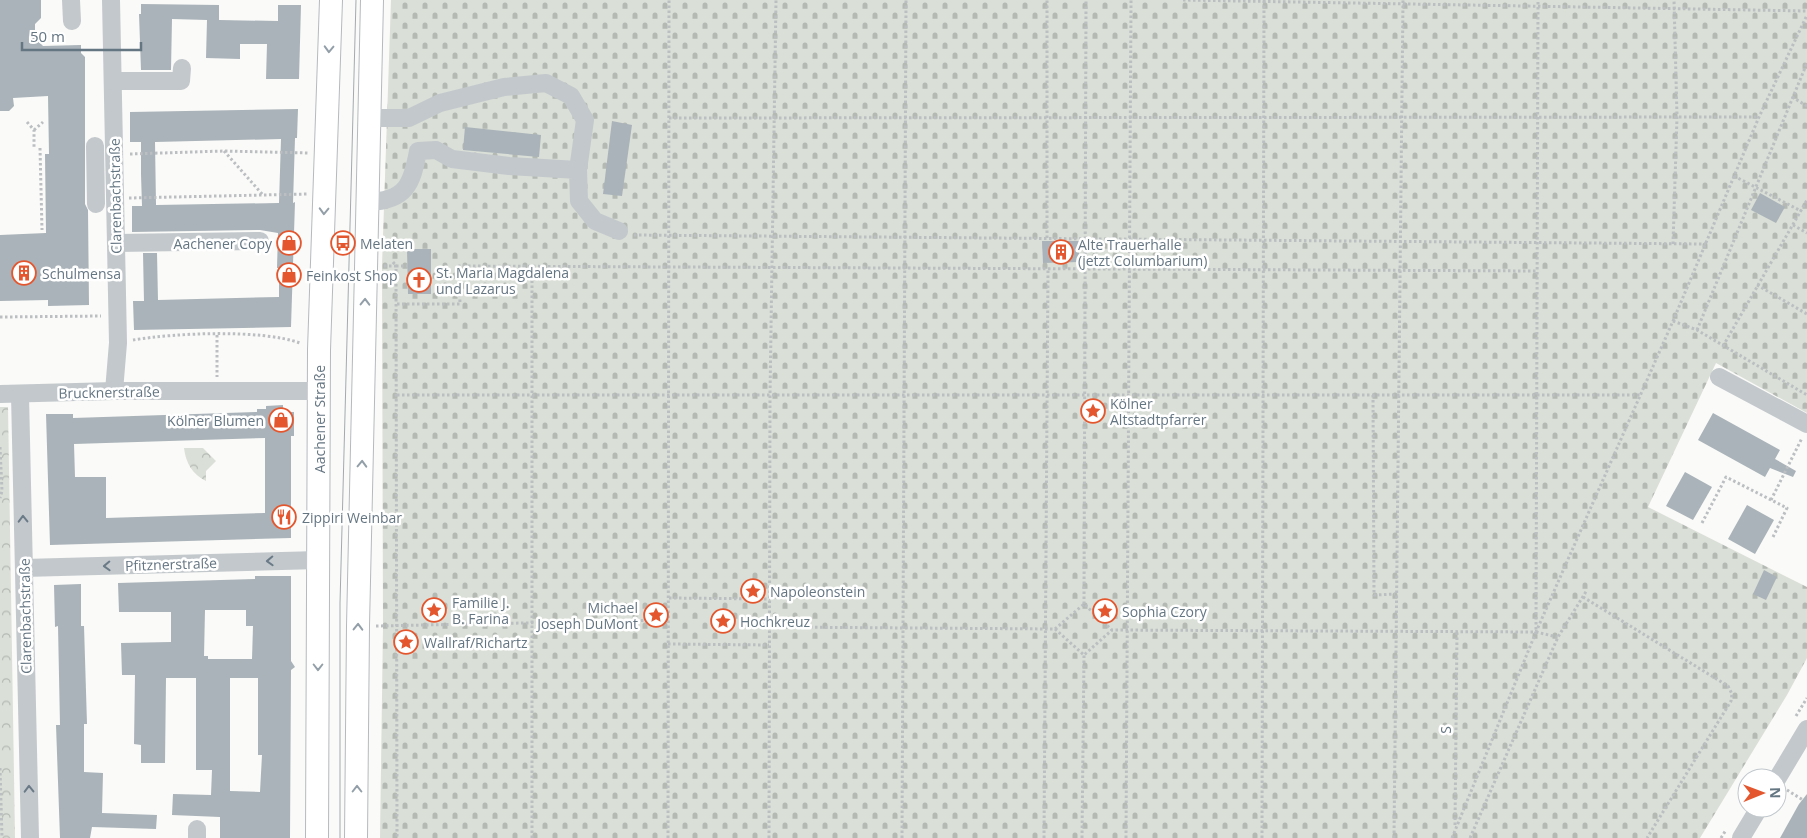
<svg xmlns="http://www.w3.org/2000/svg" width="1807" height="838" font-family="'Open Sans',sans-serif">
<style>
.forest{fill:url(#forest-crowns)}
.cemetery{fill:url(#cemetery-stones)}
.building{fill:#aab3b9;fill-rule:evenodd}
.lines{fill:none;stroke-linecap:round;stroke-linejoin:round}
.major-casing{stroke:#b5babe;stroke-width:24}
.path{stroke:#bbbfc2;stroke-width:3;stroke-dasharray:2.5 2.5;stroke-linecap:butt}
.minor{stroke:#c3c8cc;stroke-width:18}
.major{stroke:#fff;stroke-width:22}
.tram{stroke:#a2aab0;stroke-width:1}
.oneway{stroke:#939fa8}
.oneway2{stroke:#6a7a87}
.labels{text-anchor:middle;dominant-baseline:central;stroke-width:5;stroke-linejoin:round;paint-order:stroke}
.street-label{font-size:14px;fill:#657683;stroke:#fff}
.poi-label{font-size:14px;fill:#657683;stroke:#fff;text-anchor:start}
</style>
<defs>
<pattern id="forest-crowns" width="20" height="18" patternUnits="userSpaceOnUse" patternTransform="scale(1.25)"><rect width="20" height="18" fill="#dadfd7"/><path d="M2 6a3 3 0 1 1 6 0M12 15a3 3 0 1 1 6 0" fill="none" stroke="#b4b9b4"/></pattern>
<pattern id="cemetery-stones" width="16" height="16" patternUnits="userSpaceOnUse" patternTransform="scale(1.25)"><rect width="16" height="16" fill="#dadfd7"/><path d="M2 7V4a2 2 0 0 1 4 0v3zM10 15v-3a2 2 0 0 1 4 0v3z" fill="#b4b9b4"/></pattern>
</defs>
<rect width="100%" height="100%" fill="#fafaf8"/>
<g class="forest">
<path d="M0,407H8L15,838H0Z"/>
<path d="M184,448H203L216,461L206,471V481C192,474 186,463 184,448Z"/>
</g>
<path class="cemetery" d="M391,0H1807V413L1716,363L1648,507L1807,587V658L1787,695L1700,838H380L383,626L382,266Z"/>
<g class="building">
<path d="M0,0H41V18L35,24V38L43,46L81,45V53L85,57V204L88,210L89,305L48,306V300L0,301V235L46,233L45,154H49L48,96L13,98L14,106L9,111H0Z"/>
<path d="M141,4L219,5V20L278,21V5H301L299,79H266L267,44H240V59L206,58L207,20L172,19L171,70H141L139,14H141Z"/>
<path d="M298,109L297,138H295L293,203L295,202L291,327L134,330L133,301H144L143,253H157L158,300L279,297V268H277L278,233L260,230L132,232V206H142L141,174V142H130V112ZM281,139L279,203L156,205L155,142Z"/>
<path d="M612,121L632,125L622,196L603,194Z"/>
<path d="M465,127L541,135L539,157L463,150Z"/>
<path d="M1760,193L1785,207L1776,223L1751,210Z"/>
<path d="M1042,241H1079V262L1043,263Z"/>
<path d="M407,249H431V294H408Z"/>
<path d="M283,405V412H294V436H291V538L50,545L46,414H73V418L257,412V409H266V406ZM265,438V513L106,518V477H75L74,444Z"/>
<path d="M1713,413L1780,450L1775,459L1796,471L1793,477L1770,468L1765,477L1698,440Z"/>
<path d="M1685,472L1712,487L1693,520L1666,506Z"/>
<path d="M1747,505L1774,520L1755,554L1728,539Z"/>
<path d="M1764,570L1777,577L1766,600L1753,594Z"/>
<path d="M255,576H291V661L295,667L291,670L290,838H220V817L172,815L173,794L211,795L212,770H196V678H166L165,763H141V745L134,744L135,675H122L121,643L171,642V612H119L118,583L255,579ZM205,610H246V626H253L252,659H208V656H204ZM230,678H258V755H262L260,792L230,791Z"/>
<path d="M81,584V626H84L87,724H84V772L103,773L102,813L157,815L156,829L92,827L90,838H60L56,725H60L58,626L55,627L54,585Z"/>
<path d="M1807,794V838H1780L1799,804Z"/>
</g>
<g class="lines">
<g class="major-casing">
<g id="major">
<path d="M317,838L319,350L331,0"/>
<path d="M356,838L358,626L372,0"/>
</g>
</g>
<g class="path">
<path d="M1183,0L1807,11"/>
<path d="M1792,97L1807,106"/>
<path d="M669,118L1759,117"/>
<path d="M27,122L34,130V148"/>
<path d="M34,130L43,122"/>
<path d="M40,148L42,230"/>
<path d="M224,151L263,195"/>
<path d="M130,154L224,151L309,153"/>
<path d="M1734,176L1801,211"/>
<path d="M129,198L308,194"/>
<path d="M1793,225L1807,233"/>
<path d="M634,235L1706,244"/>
<path d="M1047,238V0"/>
<path d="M1673,244L1677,117L1674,0"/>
<path d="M393,262L396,266H407"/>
<path d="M384,266H396L397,838"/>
<path d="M1757,285L1807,314"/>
<path d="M397,304H460L459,266L1538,271"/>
<path d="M0,317L101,316"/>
<path d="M1673,321L1697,330L1807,395"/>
<path d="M1697,330L1807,63"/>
<path d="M217,335V377"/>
<path d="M133,340C175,333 261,329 300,343"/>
<path d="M1723,346L1807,200"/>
<path d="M397,395H1640"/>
<path d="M1373,395L1374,595L1395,594"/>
<path d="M0,447L2,491L0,498"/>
<path d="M1771,500L1802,438"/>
<path d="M1702,523L1726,477L1787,508L1773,537"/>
<path d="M1583,597L1728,686L1732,694L1731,701L1647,838"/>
<path d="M669,598L770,599"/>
<path d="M1084,604L1086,0"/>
<path d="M376,626L669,620"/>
<path d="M770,627L1055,629L1084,604L1112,630L1536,632L1673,321L1759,117L1807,15"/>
<path d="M1055,629L1084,655L1112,630"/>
<path d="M1536,632L1557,637"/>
<path d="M668,644L769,645"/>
<path d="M1796,716L1807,698"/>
<path d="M0,768L2,838"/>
<path d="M1787,790L1803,800"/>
<path d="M1455,825L1457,631"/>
<path d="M532,838V266"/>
<path d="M668,838L669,0"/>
<path d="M769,838L770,395L776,0"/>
<path d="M902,838L906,0"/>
<path d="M1044,838L1048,269"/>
<path d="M1082,838L1084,655"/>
<path d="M1126,838L1131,0"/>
<path d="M1262,838L1264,0"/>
<path d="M1394,838L1403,0"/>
<path d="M1452,838L1536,632L1538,0"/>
<path d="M1470,838L1558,637L1587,590"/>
<path d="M1721,838L1726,830"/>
</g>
<g class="minor">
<path d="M71,0L72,21"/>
<path d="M111,0L118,343L114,391"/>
<path d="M113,81H181L182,68"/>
<path d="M370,118H409L440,103L504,87L546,83L571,96L585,120L578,170"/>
<path d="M95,146L96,204"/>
<path d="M368,202C406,201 412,184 418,151L436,150L452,159L509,166L578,170L579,201L595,221L619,231"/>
<path d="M116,243L260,241"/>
<path d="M1719,377L1807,424"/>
<path d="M0,394L114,391H319"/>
<path d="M20,395L30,838"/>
<path d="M24,568L319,560"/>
<path d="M1777,779L1807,729"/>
<path d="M197,838V829"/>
<path d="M1741,838L1759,808"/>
</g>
<use href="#major" class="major"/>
<path class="tram" d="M340,838V603L356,0"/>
</g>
<defs><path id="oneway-chevron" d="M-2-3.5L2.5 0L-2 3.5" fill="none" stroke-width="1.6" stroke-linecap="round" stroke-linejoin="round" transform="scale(1.25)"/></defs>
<g class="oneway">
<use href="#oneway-chevron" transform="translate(329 49) rotate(92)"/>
<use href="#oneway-chevron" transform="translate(324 211) rotate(92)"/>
<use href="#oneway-chevron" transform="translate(365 302) rotate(-89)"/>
<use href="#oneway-chevron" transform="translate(362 464) rotate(-88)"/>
<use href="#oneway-chevron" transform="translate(358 627) rotate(-89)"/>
<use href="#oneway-chevron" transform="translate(318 667) rotate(90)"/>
<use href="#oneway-chevron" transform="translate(357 789) rotate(-90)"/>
</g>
<g class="oneway2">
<use href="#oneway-chevron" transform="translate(23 519) rotate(-91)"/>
<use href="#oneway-chevron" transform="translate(270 561) rotate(178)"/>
<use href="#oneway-chevron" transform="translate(107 566) rotate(178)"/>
<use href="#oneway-chevron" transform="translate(29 789) rotate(-91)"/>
</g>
<defs>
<g id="shop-ring" transform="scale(1.25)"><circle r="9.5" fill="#fff" stroke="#e4572e" stroke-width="1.5"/><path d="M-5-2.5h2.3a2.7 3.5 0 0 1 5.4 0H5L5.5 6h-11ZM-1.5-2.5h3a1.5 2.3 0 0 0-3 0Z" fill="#e4572e"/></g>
<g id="bus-ring" transform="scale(1.25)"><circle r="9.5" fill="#fff" stroke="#e4572e" stroke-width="1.5"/><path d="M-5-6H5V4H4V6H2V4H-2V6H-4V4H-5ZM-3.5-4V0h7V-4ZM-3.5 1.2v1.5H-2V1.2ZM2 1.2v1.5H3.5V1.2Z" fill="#e4572e"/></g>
<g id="building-ring" transform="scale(1.25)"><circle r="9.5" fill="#fff" stroke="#e4572e" stroke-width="1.5"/><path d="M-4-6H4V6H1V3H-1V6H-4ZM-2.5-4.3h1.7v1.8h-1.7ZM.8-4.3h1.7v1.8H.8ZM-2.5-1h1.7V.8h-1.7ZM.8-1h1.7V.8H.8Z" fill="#e4572e"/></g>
<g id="church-ring" transform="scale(1.25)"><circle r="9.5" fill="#fff" stroke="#e4572e" stroke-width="1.5"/><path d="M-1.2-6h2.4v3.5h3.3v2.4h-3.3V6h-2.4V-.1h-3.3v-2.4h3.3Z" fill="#e4572e"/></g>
<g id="sight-ring" transform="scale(1.25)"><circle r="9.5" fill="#fff" stroke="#e4572e" stroke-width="1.5"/><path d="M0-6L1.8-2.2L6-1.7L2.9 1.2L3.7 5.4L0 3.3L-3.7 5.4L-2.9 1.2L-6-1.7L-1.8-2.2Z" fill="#e4572e"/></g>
<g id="restaurant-ring" transform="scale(1.25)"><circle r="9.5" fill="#fff" stroke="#e4572e" stroke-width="1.5"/><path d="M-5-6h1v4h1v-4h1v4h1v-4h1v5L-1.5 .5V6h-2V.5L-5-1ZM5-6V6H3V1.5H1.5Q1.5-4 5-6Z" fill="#e4572e"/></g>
</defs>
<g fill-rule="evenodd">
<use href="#shop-ring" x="289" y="243"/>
<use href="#bus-ring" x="343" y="243"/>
<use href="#building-ring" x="1061" y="252"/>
<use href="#building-ring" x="24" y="273"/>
<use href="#shop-ring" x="289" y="275"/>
<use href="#church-ring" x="419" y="280"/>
<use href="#sight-ring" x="1093" y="411"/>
<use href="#shop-ring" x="281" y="420"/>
<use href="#restaurant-ring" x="284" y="517"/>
<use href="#sight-ring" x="753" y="591"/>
<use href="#sight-ring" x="434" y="610"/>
<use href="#sight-ring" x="1105" y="611"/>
<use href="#sight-ring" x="656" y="615"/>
<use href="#sight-ring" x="723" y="621"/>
<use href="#sight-ring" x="406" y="642"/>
</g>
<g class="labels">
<g class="street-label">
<text transform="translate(115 196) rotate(-91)">Clarenbachstraße</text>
<text transform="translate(109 392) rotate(-1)">Brucknerstraße</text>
<text transform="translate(319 419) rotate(-90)">Aachener Straße</text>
<text transform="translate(171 564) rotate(-2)">Pfitznerstraße</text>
<text transform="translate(25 616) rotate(-91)">Clarenbachstraße</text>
<text transform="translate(1445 730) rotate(-90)">S</text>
</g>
<g class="poi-label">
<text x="272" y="243" text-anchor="end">Aachener Copy</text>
<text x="360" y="243">Melaten</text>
<text x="1078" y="244">Alte Trauerhalle<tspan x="1078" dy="16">(jetzt Columbarium)</tspan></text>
<text x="436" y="272">St. Maria Magdalena<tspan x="436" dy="16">und Lazarus</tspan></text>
<text x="42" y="273">Schulmensa</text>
<text x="306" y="275">Feinkost Shop</text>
<text x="1110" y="403">Kölner<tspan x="1110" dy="16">Altstadtpfarrer</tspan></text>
<text x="264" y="420" text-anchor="end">Kölner Blumen</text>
<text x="302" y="517">Zippiri Weinbar</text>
<text x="770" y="591">Napoleonstein</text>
<text x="452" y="602">Familie J.<tspan x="452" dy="16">B. Farina</tspan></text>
<text x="638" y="607" text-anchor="end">Michael<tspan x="638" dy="16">Joseph DuMont</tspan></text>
<text x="1122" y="611">Sophia Czory</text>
<text x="740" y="621">Hochkreuz</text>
<text x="424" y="642">Wallraf/Richartz</text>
</g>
</g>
<g transform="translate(1762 793) rotate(89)"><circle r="24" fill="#ffffff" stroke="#c1c8cd"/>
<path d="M0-4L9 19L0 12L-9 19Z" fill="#e4572e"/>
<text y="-8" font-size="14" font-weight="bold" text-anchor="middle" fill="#657683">N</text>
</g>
<path d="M22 42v8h119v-8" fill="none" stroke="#657683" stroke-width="2.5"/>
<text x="30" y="42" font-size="15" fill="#657683" stroke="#ffffff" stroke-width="4" paint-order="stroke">50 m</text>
</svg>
